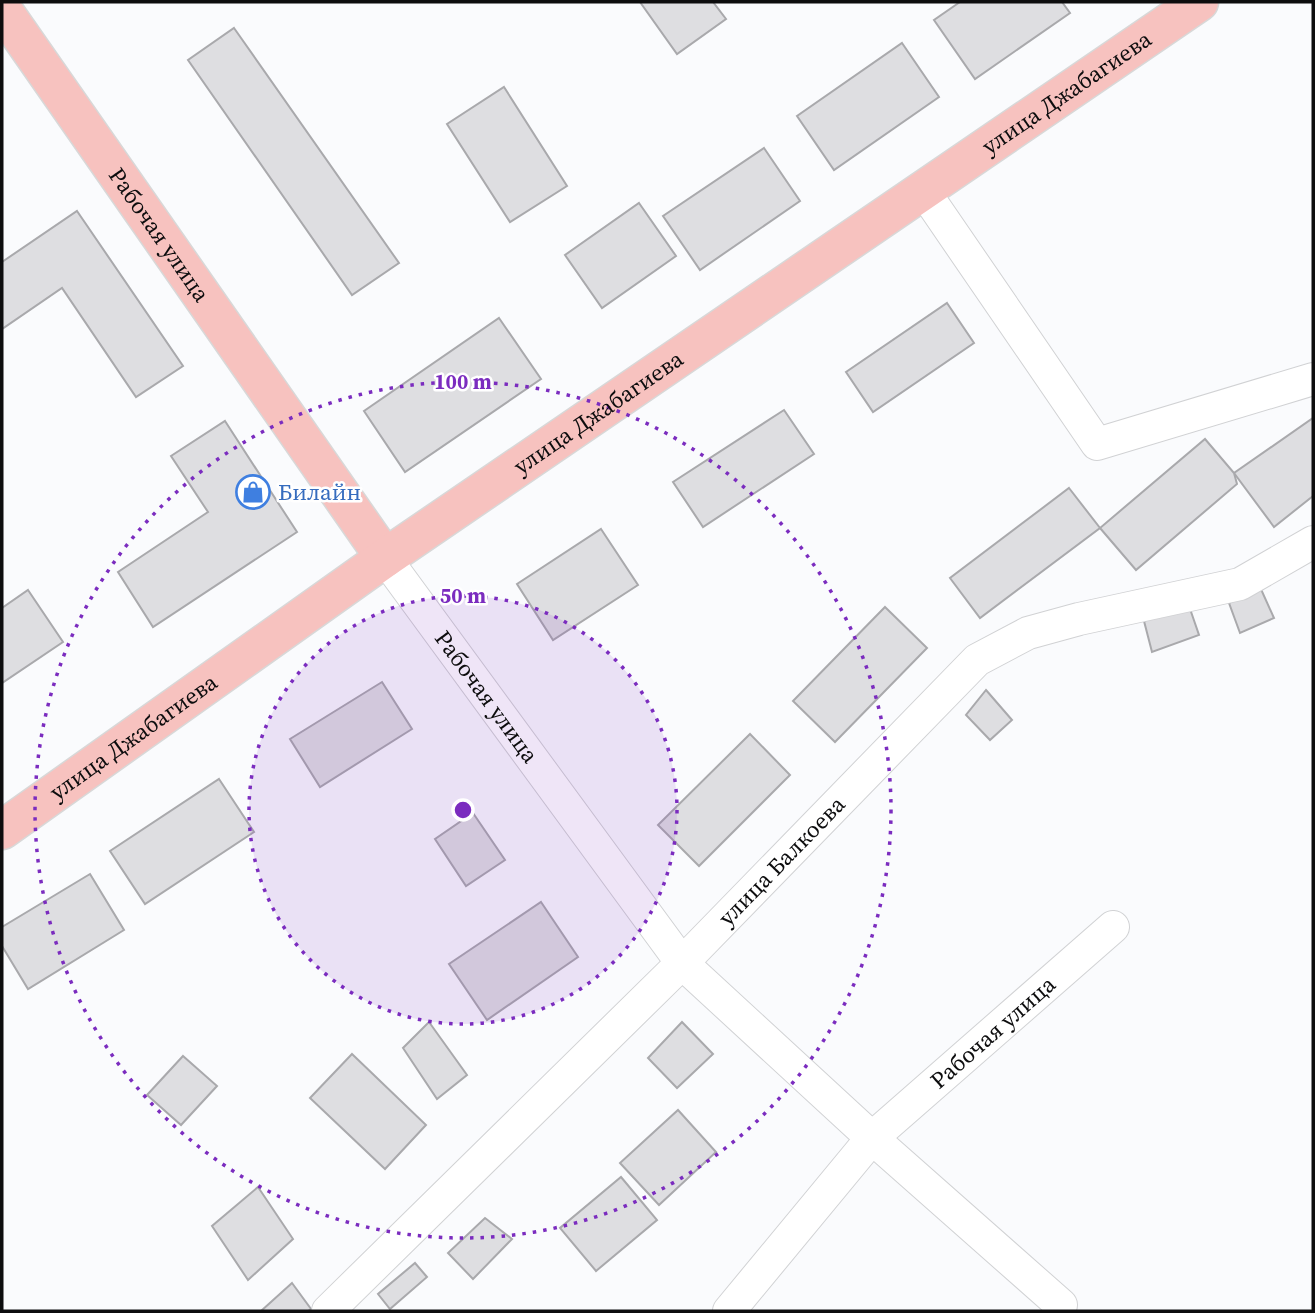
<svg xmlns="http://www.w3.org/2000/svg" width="1315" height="1313" font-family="'Source Serif 4',serif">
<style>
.building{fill:#dedee1;stroke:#a9a9ac;stroke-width:2}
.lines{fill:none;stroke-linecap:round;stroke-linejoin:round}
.minor-casing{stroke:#d1d2d4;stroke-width:34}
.major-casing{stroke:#d8d8d8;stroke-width:41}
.minor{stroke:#fff;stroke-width:32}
.major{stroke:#f7c2bf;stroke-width:38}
.ring{fill:none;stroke:#7b2cbf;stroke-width:3.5;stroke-dasharray:3.5 7}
.labels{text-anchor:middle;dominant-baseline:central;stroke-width:5;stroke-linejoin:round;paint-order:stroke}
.street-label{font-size:23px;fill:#0d0d0e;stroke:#fff}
.shop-label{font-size:23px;fill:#366cbe;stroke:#fff;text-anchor:start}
.centre{fill:#7b2cbf;stroke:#fff;stroke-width:3.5}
.ring-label{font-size:21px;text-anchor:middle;font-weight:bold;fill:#7b2cbf;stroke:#fff;stroke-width:5;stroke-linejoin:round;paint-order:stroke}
</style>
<rect width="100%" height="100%" fill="#fafbfd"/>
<g class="building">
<path d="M640,2H713L726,19L677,54Z"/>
<path d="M960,2H1062L1070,13L975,79L934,20Z"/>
<path d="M234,28L399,263L352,295L188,60Z"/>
<path d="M902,43L939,97L834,170L797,116Z"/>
<path d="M504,87L567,186L510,222L447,124Z"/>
<path d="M764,148L800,201L700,270L663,216Z"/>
<path d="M639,203L676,256L602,308L565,255Z"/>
<path d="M77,211L183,366L136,397L62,288L2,329V262Z"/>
<path d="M947,303L974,343L873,412L846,372Z"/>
<path d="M499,318L541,379L405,472L364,411Z"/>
<path d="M784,410L814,454L703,527L673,482Z"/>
<path d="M1313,418V496L1274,527L1234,473Z"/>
<path d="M225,421L297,532L153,627L118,572L208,512L171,456Z"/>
<path d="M1205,439L1234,473L1237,484L1136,570L1100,528Z"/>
<path d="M1069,488L1100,528L980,618L950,578Z"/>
<path d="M601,529L638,585L553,640L517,584Z"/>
<path d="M1260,587L1274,618L1240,633L1229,603Z"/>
<path d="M28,590L63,642L2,683V608Z"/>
<path d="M1188,603L1199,635L1152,652L1144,621Z"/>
<path d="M885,607L927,648L835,742L793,701Z"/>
<path d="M382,682L412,729L320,787L290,739Z"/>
<path d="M986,690L1012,720L990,740L966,715Z"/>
<path d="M750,734L790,775L699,866L658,825Z"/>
<path d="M219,779L254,832L145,904L110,851Z"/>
<path d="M473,813L505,860L466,886L435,839Z"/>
<path d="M90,874L124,930L28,989L2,946V927Z"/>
<path d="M541,902L578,957L487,1020L449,964Z"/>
<path d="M429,1022L467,1075L437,1099L403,1048Z"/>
<path d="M682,1022L713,1054L677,1088L648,1058Z"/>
<path d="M352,1054L426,1125L385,1169L310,1098Z"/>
<path d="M183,1056L217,1086L181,1125L147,1095Z"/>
<path d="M678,1110L716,1152L659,1205L620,1163Z"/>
<path d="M621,1177L657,1220L596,1271L560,1228Z"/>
<path d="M258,1187L293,1239L248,1280L212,1226Z"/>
<path d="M485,1218L512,1239L473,1279L448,1253Z"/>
<path d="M415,1263L427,1277L390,1309L378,1294Z"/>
<path d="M292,1283L311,1309L308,1311H261Z"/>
</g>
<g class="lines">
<g class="minor-casing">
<g id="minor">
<path d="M923,190L1097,444L1313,379"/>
<path id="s1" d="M385,558L682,963L872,1138L1061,1305"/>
<path id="s2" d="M328,1311L682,963L977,660L1028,633L1079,619L1240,584L1313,542"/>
<path id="s3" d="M729,1311L872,1138L1113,927"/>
</g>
</g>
<g class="major-casing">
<g id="major">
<path id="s4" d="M2,9L385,558"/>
<path id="s5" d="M2,830L385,558L1199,2"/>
</g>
</g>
<use href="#minor" class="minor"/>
<use href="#major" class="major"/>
</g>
<circle cx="463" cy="810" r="214" fill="#7b2cbf" fill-opacity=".12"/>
<g class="ring">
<circle cx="463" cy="810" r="214"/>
<circle cx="463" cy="810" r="428"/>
</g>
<defs>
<g id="shop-ring" transform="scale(1.75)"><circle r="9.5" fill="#fff" stroke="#3f7fe0" stroke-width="1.5"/><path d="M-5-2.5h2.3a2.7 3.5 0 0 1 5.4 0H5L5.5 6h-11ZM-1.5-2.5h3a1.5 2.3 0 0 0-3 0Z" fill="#3f7fe0"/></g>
</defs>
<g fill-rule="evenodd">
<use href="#shop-ring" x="253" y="492"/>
</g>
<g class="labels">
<g class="street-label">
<text stroke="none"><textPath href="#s5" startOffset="1295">улица Джабагиева</textPath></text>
<text stroke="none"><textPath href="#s4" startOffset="275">Рабочая улица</textPath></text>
<text stroke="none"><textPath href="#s5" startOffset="728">улица Джабагиева</textPath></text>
<text stroke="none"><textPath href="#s1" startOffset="172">Рабочая улица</textPath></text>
<text stroke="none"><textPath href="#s5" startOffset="161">улица Джабагиева</textPath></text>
<text stroke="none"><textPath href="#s2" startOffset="639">улица Балкоева</textPath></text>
<text stroke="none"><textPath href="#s3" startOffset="385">Рабочая улица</textPath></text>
</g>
<g class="shop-label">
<text x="278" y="492">Билайн</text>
</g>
</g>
<circle cx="463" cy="810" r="10" class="centre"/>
<g class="ring-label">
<text x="463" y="389">100 m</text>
<text x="463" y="603">50 m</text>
</g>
<rect width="1315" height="1313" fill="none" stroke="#0d0d0e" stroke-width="7"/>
</svg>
